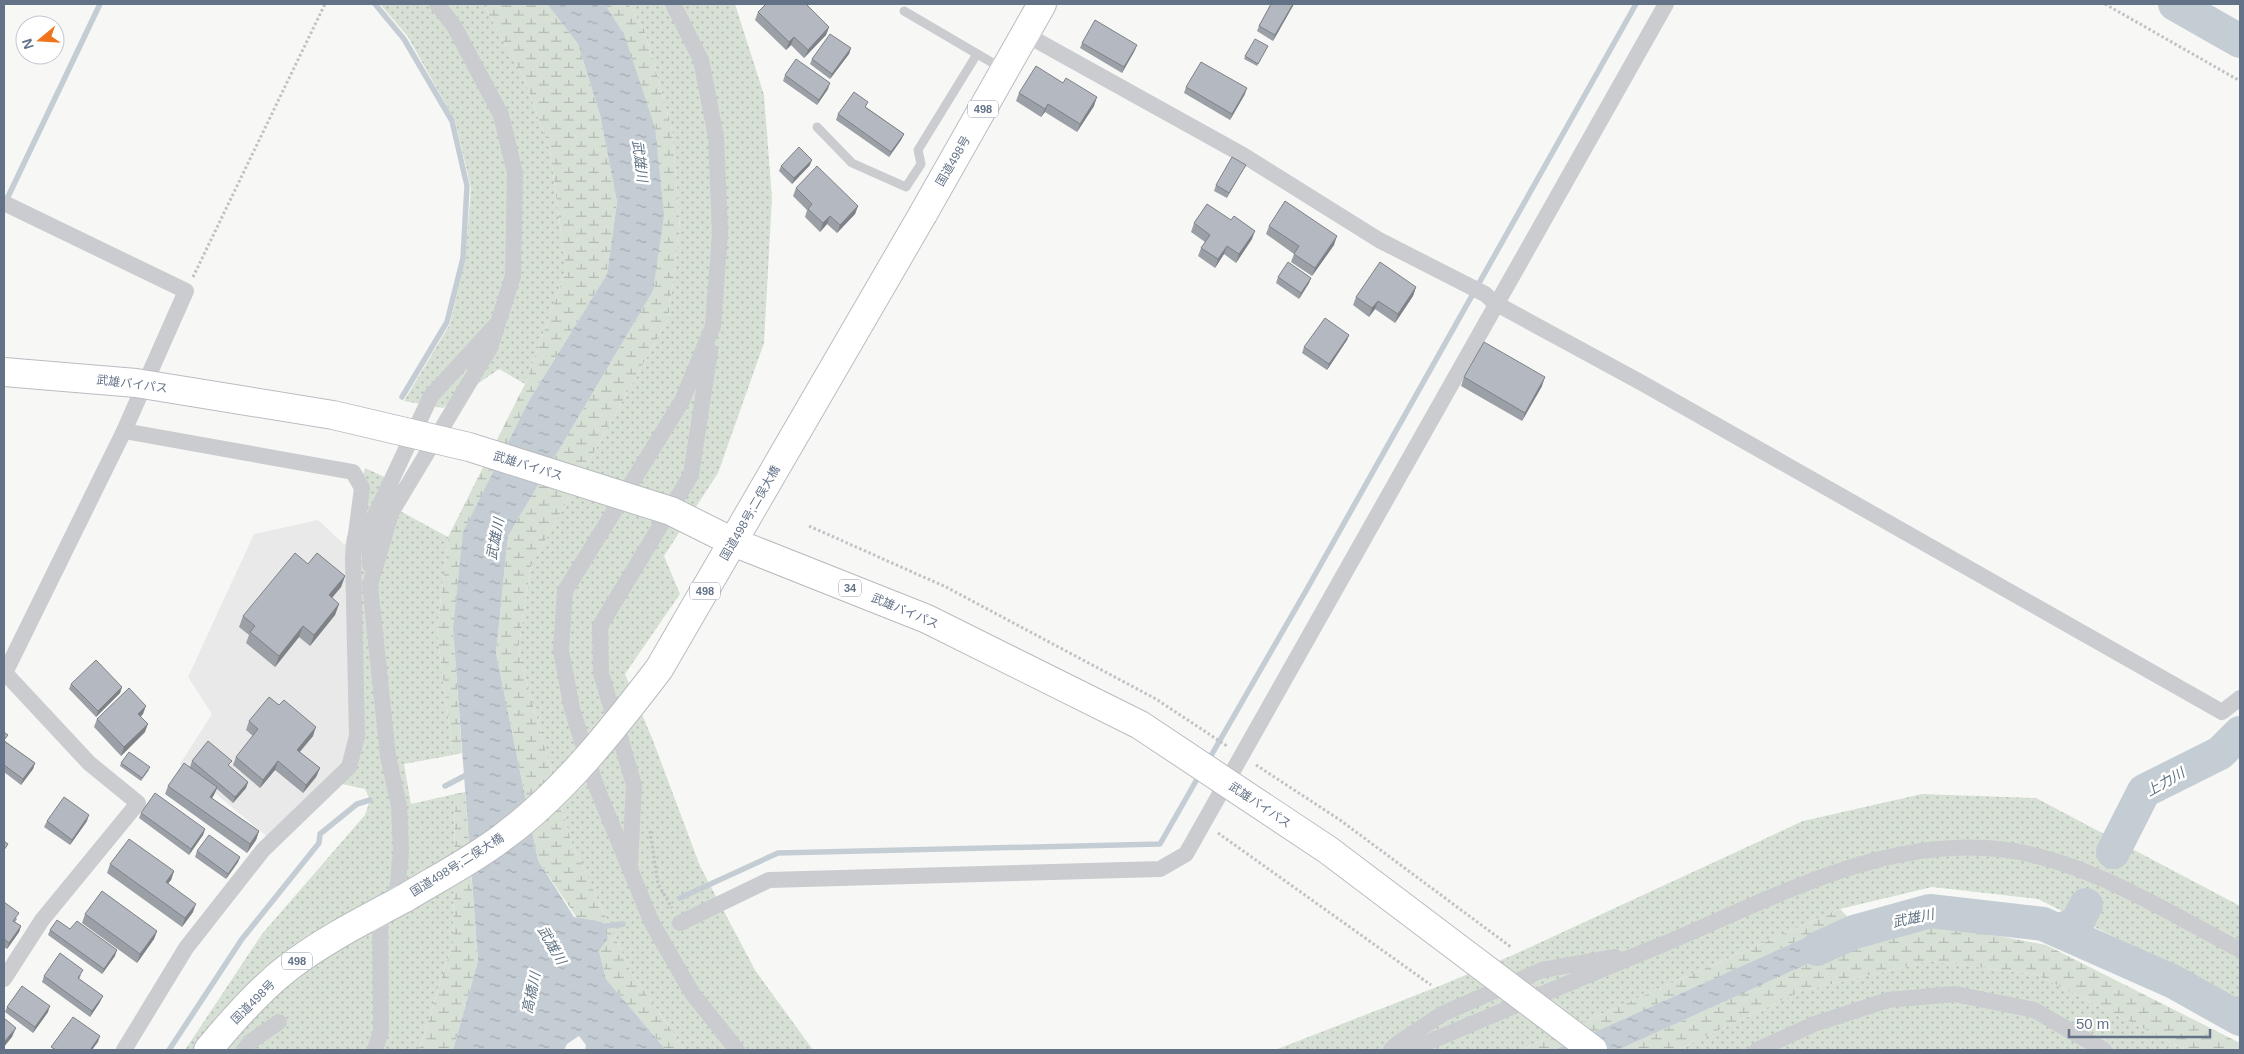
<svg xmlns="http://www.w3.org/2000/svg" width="2244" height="1054" font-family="Helvetica,'Noto Sans JP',sans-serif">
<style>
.built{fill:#e8e9e8}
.grass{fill:url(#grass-dots)}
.wetland{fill:url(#wetland-marsh)}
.water{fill:url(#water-ripples)}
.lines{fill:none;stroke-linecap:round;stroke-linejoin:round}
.stream{stroke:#c5cdd4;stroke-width:5.5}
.river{stroke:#c5cdd4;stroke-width:34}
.trunk-casing{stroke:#b9bcc0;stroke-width:30}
.path{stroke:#c0c2c5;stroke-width:3;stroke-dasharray:2.5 2.5;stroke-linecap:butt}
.service{stroke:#caccd0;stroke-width:9}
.minor{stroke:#caccd0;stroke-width:16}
.trunk{stroke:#fff;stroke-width:28}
.trunk-bridge-casing{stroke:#b9bcc0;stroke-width:30;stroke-linecap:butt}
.trunk-bridge{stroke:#fff;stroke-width:28}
.wall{fill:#9b9fa6}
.shaded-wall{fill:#7e8287}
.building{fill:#b4b9c1;stroke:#7e8287}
.labels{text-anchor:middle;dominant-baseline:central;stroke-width:5;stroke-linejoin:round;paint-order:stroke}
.shield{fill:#fff;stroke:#929cac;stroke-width:1}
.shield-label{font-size:11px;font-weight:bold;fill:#647288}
.street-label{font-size:12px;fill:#647288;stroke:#fff}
.water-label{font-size:14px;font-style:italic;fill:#607383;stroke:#fff}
</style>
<defs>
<pattern id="grass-dots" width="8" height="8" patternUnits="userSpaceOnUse" patternTransform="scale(1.25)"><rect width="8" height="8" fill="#d7e0d5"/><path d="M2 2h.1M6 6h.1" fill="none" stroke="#b2bab3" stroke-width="1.8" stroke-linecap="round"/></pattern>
<pattern id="wetland-marsh" width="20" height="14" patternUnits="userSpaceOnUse" patternTransform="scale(1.25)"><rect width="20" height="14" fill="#d7e0d5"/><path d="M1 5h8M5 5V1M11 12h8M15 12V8" fill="none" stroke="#b2bab3"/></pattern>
<pattern id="water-ripples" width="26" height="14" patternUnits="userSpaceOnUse" patternTransform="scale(1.25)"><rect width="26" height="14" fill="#c5cdd4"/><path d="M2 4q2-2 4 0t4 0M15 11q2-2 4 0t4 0" fill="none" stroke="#a4abb2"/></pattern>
</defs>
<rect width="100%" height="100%" fill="#f7f8f5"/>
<path class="built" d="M318,520L345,545L350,734L342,784L275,843L180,764L212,714L188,677L254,534Z"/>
<g class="grass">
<path d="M380,4H483L524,78L550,150L566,270L525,384L499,369L443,408L404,401L450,324L465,260L471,188L455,121L408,37Z"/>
<path d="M628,4H735L764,95L772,198L764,343L718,473L664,556L680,594L625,674L652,738L700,866L755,970L813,1050H685L631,972L571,841L518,651L531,566L668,319L680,229L672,129L644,29Z"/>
<path d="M365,468L400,484V511L448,537L437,632L453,755L404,764L411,804L455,794L453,942L419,1050H185L262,934L365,815L370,800L365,789L342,784L350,734L345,545Z"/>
<path d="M1922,794L2036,798L2240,906V1000L2038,899L1932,887L1840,909L1520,1050H1275L1442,985L1513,955L1803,821Z"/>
<path d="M1930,961L2037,975L2186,1050H1677L1802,991Z"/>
</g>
<g class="wetland">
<path d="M483,4H547L578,44L600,115L617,202L607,274L530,399L453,630L462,753L453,755L437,632L448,537L525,384L566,270L550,150L524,78Z"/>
<path d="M605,4H628L644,29L672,129L680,229L668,319L531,566L518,651L571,841L631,972L685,1050H666L606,979L599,951L538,860L496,653L508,536L653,291L624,34Z"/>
<path d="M465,792L478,961L453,1050H419L453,942L455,794Z"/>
<path d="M1840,909L1849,918L1554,1050H1520Z"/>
<path d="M1932,923L2046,945L2240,1043V1050H2186L2037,975L1930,961L1802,991L1677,1050H1618L1867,937Z"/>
</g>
<g class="water">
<path d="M547,4H605L624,34L655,128L664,215L653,291L508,536L496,653L538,860L574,917L602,922L608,938L599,951L606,979L666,1050H585L586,1045L579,1036L567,1044L564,1050H453L478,961L453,630L463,532L530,399L607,274L617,202L600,115L578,44Z"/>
<path d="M1849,918L1867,937L1618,1050H1554Z"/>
</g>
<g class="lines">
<g class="stream">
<path d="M375,4L404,39L452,121L467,186L463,258L447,322L402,397"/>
<path d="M5,203L100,4"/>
<path d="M1208,761L1307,589L1636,4"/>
<path d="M445,786L470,773"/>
<path d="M680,898L778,853L1160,844L1200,774"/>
<path d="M598,927L623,924"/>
<path d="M169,1050L242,939L319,843L320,834L357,804L370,800"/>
</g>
<g class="river">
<path d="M2175,4L2240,41"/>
<path d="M2113,852L2144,791L2220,753L2240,733"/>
<path d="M2061,930L2077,923L2086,905"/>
<path d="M1817,949L1854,932L1930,911L2043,924L2174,982L2240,1019"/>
</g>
<g class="trunk-casing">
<g id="trunk">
<path d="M923,214L1042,4"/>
<path d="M208,1050C231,1022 256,993 285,970C322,941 364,920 405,898"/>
</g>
</g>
<g class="path">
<path d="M2105,4L2240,81"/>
<path d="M193,277L325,4"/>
<path d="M809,526L946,587L1156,699L1227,746"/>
<path d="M1256,765L1340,820L1511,947"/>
<path d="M650,831L658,884L672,908"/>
<path d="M1218,833L1431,985"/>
<path d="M1957,1050H1964"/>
</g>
<g class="service">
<path d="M904,11L1003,69"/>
<path d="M817,127L852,163L906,187L921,164L918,150L977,54"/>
</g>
<g class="minor">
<path d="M673,4L701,60L716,137L720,233L713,326L682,401L565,591L561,651L572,709L596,786L652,923L692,993L737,1050"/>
<path d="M1025,34L1243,155L1379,240L1485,294L1495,303L1642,383L2222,712L2240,698"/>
<path d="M4,203L186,291L124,431L4,675"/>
<path d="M370,565V526L431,396L495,326"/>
<path d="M630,863L634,785L601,673L600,626L691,475L710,351"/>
<path d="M396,903L401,851L399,806L388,756L370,585L391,513L490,348L513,276L515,173L501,115L454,26L437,4"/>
<path d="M680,923L769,880L1160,869L1186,854L1666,4"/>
<path d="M4,979L42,920L138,803L89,763L5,673"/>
<path d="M124,1050L186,948L263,850L349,767L357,736L353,557L362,488L353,472L124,431"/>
<path d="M244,1050L250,1042L279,1022"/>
<path d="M375,1050L381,1031L380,911"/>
<path d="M1391,1050L1397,1044L1442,1014L1542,970L1615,957"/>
<path d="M1410,1050C1495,1014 1580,978 1666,943C1780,895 1906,824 2033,855C2105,872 2175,916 2240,950"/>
<path d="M1757,1050L1814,1024L1888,1000L1955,994L2034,1010L2104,1050"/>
</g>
<use href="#trunk" class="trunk"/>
<g class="trunk-bridge-casing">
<g id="trunk-bridge">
<path d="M4,372L136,383L333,415L469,447L671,511L733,542L927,619L1140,725L1328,850L1593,1050"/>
<path d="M405,898C438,878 473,860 503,837C564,792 613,729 659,669L923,214"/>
</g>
</g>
<use href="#trunk-bridge" class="trunk-bridge"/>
</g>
<g class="wall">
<path d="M1271,4H1294L1273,41L1257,31L1259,26Z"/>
<path d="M758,12L829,27L826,35L804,58L791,45L786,50L755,20Z"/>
<path d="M1082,43L1135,50L1122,73L1080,48Z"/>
<path d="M1268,46L1257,66L1244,59L1245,56Z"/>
<path d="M851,48L849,54L830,79L810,64L812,59Z"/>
<path d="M785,75L828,89L817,105L783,81Z"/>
<path d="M1186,87L1245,94L1230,120L1184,93Z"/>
<path d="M1019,93L1094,106L1077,132L1045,112L1041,117L1016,101Z"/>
<path d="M866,107L904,134L901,140L889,157L836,120L838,114Z"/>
<path d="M810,165L792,184L779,171L781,166Z"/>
<path d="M1243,170L1227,198L1214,191L1216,185Z"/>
<path d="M796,188L858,206L855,214L837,233L827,224L820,232L805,217L807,210L793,196Z"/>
<path d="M1194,223L1252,239L1236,263L1224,254L1215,268L1198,256L1201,248L1205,242L1191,232Z"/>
<path d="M1269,226L1334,245L1312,276L1291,262L1294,254L1266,234Z"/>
<path d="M1278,277L1311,278L1309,283L1299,299L1276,283Z"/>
<path d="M1416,287L1413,296L1395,323L1375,309L1369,317L1353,305L1356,297Z"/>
<path d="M1349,335L1347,340L1327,370L1302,353L1304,347Z"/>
<path d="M1464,377L1542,386L1522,421L1461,386Z"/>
<path d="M308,564L345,576L341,587L332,598L339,604L335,615L310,646L299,637L275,667L246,643L249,635L239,627L243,616Z"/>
<path d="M71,684L122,687L120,693L96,717L69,689Z"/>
<path d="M143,714L141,716L145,732L121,756L94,727L97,719Z"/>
<path d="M249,721L313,736L300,752L320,768L316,777L303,793L275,770L260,788L233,765L236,757L253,736L246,730Z"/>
<path d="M4,732L5,740V741L35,763L33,769L21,785L4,772Z"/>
<path d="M192,761L230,767L248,782L246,788L233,803L217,789L212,798L259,831L256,840L247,853L165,794L168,786L190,767Z"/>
<path d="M121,763L149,770L141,781L120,766Z"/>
<path d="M141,813L205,829L203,835L189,855L139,818Z"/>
<path d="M47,821H87L70,845L44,827Z"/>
<path d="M197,851L240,857L238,862L226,879L195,857Z"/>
<path d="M110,864L174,871L171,880L168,883L193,912L182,927L107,873Z"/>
<path d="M4,902L17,919L15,922L21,926L19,932L7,949L4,947Z"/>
<path d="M85,914L157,931L154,939L137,963L82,923Z"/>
<path d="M70,929L115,956L102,974L48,935L50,930Z"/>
<path d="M81,975L79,979L100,1002L90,1017L42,982L44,976Z"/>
<path d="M7,1007L48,1012L33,1033L5,1012Z"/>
</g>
<g class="shaded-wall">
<path d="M1293,4H1294L1273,41L1275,35Z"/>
<path d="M829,27L826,35L804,58L808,50Z"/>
<path d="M794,37L791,45L786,50L789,42Z"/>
<path d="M1137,45L1135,50L1122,73L1124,67Z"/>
<path d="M851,48L849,54L830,79L832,74Z"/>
<path d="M830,83L828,89L817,105L819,100Z"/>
<path d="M1247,88L1245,94L1230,120L1232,114Z"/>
<path d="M1097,97L1094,106L1077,132L1080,124Z"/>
<path d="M1048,104L1045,112L1041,117L1045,109Z"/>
<path d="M904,134L901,140L889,157L891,152Z"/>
<path d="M812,160L810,165L792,184L794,178Z"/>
<path d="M858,206L855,214L837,233L840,225Z"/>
<path d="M830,216L827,224L820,232L823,223Z"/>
<path d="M1255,231L1252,239L1236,263L1239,254Z"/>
<path d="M1337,236L1334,245L1312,276L1315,268Z"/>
<path d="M1227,246L1224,254L1215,268L1218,259Z"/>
<path d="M1311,278L1309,283L1299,299L1301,293Z"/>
<path d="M1416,287L1413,296L1395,323L1398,314Z"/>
<path d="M1378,301L1375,309L1369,317L1372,308Z"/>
<path d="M1349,335L1347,340L1327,370L1329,364Z"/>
<path d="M1545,377L1542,386L1522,421L1525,413Z"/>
<path d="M345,576L341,587L325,606L329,595Z"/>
<path d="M339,604L335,615L310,646L314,635Z"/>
<path d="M303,626L299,637L275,667L279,656Z"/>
<path d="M122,687L120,693L96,717L98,711Z"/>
<path d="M146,706L143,714L135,722L138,714Z"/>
<path d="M148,724L145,732L121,756L124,747Z"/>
<path d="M316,727L313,736L294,758L297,750Z"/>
<path d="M278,761L275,770L260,788L263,780Z"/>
<path d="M35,763L33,769L21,785L23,779Z"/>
<path d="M320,768L316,777L303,793L306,785Z"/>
<path d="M248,782L246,788L233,803L235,797Z"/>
<path d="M217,787L214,795L207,805L210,797Z"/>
<path d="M89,815L87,821L70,845L72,840Z"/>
<path d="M205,829L203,835L189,855L191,849Z"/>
<path d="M259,831L256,840L247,853L250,844Z"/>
<path d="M240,857L238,862L226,879L228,874Z"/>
<path d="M174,871L171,880L163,890L166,882Z"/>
<path d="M196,904L193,912L182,927L185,918Z"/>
<path d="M21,926L19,932L7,949L9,943Z"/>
<path d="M157,931L154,939L137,963L140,954Z"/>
<path d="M117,950L115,956L102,974L104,969Z"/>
<path d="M103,996L100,1002L90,1017L92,1011Z"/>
<path d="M50,1006L48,1012L33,1033L35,1027Z"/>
<path d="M16,1028L12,1037L4,1047V1042Z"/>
<path d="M100,1036L98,1042L92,1050H90Z"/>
</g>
<g class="building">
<path d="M766,4H806L829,27L808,50L794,37L789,42L758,12Z"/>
<path d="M1271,4H1293L1275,35L1259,26Z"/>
<path d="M1095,20L1137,45L1124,67L1082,43Z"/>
<path d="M830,34L851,48L832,74L812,59Z"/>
<path d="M1255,39L1268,46L1258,64L1245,56Z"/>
<path d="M796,59L830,83L819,100L785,75Z"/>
<path d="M1201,62L1247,88L1232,114L1186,87Z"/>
<path d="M1036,66L1063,83L1066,78L1097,97L1080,124L1048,104L1045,109L1019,93Z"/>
<path d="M854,92L868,102L865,107L904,134L891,152L838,114Z"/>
<path d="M799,147L812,160L794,178L781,166Z"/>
<path d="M1232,157L1246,165L1229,193L1216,185Z"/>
<path d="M817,166L858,206L840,225L830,216L823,223L808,209L812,204L796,188Z"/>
<path d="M1285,201L1337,236L1315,268L1294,254L1299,246L1269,226Z"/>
<path d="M1207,204L1231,220L1234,216L1255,231L1239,254L1227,246L1218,259L1201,248L1210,235L1194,223Z"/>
<path d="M1288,262L1311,278L1301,293L1278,277Z"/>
<path d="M1380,262L1416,287L1398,314L1378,301L1372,308L1356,297Z"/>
<path d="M1325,318L1349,335L1329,364L1304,347Z"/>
<path d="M1484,342L1545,377L1525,413L1464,377Z"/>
<path d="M295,553L308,564L317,553L345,576L329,595L339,604L314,635L303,626L279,656L250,632L255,626L243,616Z"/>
<path d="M96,660L122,687L98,711L71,684Z"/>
<path d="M129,688L146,706L138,714L148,724L124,747L97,719Z"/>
<path d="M269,697L279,705L284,700L316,727L297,750L320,768L306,785L278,761L263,780L236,757L258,729L249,721Z"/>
<path d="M4,732L8,735L4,740Z"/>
<path d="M4,741L35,763L23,779L4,765Z"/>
<path d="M208,741L232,761L228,765L248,782L235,797L192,761Z"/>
<path d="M129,752L150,767L142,778L121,763Z"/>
<path d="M184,763L217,787L210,797L259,831L250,844L168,786Z"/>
<path d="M155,793L205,829L191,849L141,813Z"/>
<path d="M64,797L89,815L72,840L47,821Z"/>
<path d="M209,835L240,857L228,874L197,851Z"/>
<path d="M129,839L174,871L166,882L196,904L185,918L110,864Z"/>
<path d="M4,841L8,844L4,850Z"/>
<path d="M102,891L157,931L140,954L85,914Z"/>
<path d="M4,902L19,913L13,921L21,926L9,943L4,939Z"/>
<path d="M57,920L70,929L77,921L117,950L104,969L50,930Z"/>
<path d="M60,953L83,970L78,978L103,996L92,1011L44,976Z"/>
<path d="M22,986L50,1006L35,1027L7,1007Z"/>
<path d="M73,1017L100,1036L90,1050H56L51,1047Z"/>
<path d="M4,1018L16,1028L4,1042Z"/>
</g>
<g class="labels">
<g class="shield">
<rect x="968" y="100.5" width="30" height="17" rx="4"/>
<rect x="839" y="579.5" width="22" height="17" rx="4"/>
<rect x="690" y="582.5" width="30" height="17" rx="4"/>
<rect x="282" y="952.5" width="30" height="17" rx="4"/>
</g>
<g class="shield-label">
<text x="983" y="109">498</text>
<text x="850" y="588">34</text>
<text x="705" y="591">498</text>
<text x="297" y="961">498</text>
</g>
<g class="street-label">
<text transform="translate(953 161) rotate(-60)">国道498号</text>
<text transform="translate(132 384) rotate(7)">武雄バイパス</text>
<text transform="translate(528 466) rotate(17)">武雄バイパス</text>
<text transform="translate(750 513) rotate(-60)">国道498号;二俣大橋</text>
<text transform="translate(905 611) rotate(23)">武雄バイパス</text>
<text transform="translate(1260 805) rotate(34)">武雄バイパス</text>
<text transform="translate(457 865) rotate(-32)">国道498号;二俣大橋</text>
<text transform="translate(253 1002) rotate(-45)">国道498号</text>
</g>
<g class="water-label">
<text transform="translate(640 161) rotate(83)">武雄川</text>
<text transform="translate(495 539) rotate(-79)">武雄川</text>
<text transform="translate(2165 782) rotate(-30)">上力川</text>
<text transform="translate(1913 918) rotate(-12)">武雄川</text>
<text transform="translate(552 945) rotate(60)">武雄川</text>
<text transform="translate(531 993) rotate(-78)">高橋川</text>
</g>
</g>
<rect width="2244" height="1054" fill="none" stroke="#647288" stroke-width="10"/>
<g transform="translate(40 40) rotate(252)"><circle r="24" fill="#ffffff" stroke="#c1c7cf"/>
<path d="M0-4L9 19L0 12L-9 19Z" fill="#f0741d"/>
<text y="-8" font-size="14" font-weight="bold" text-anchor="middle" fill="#647288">N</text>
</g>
<path d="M2069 1029v8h141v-8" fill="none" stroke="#647288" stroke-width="2.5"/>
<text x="2076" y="1029" font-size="15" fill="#647288" stroke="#ffffff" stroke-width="4" paint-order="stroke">50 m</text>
</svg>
